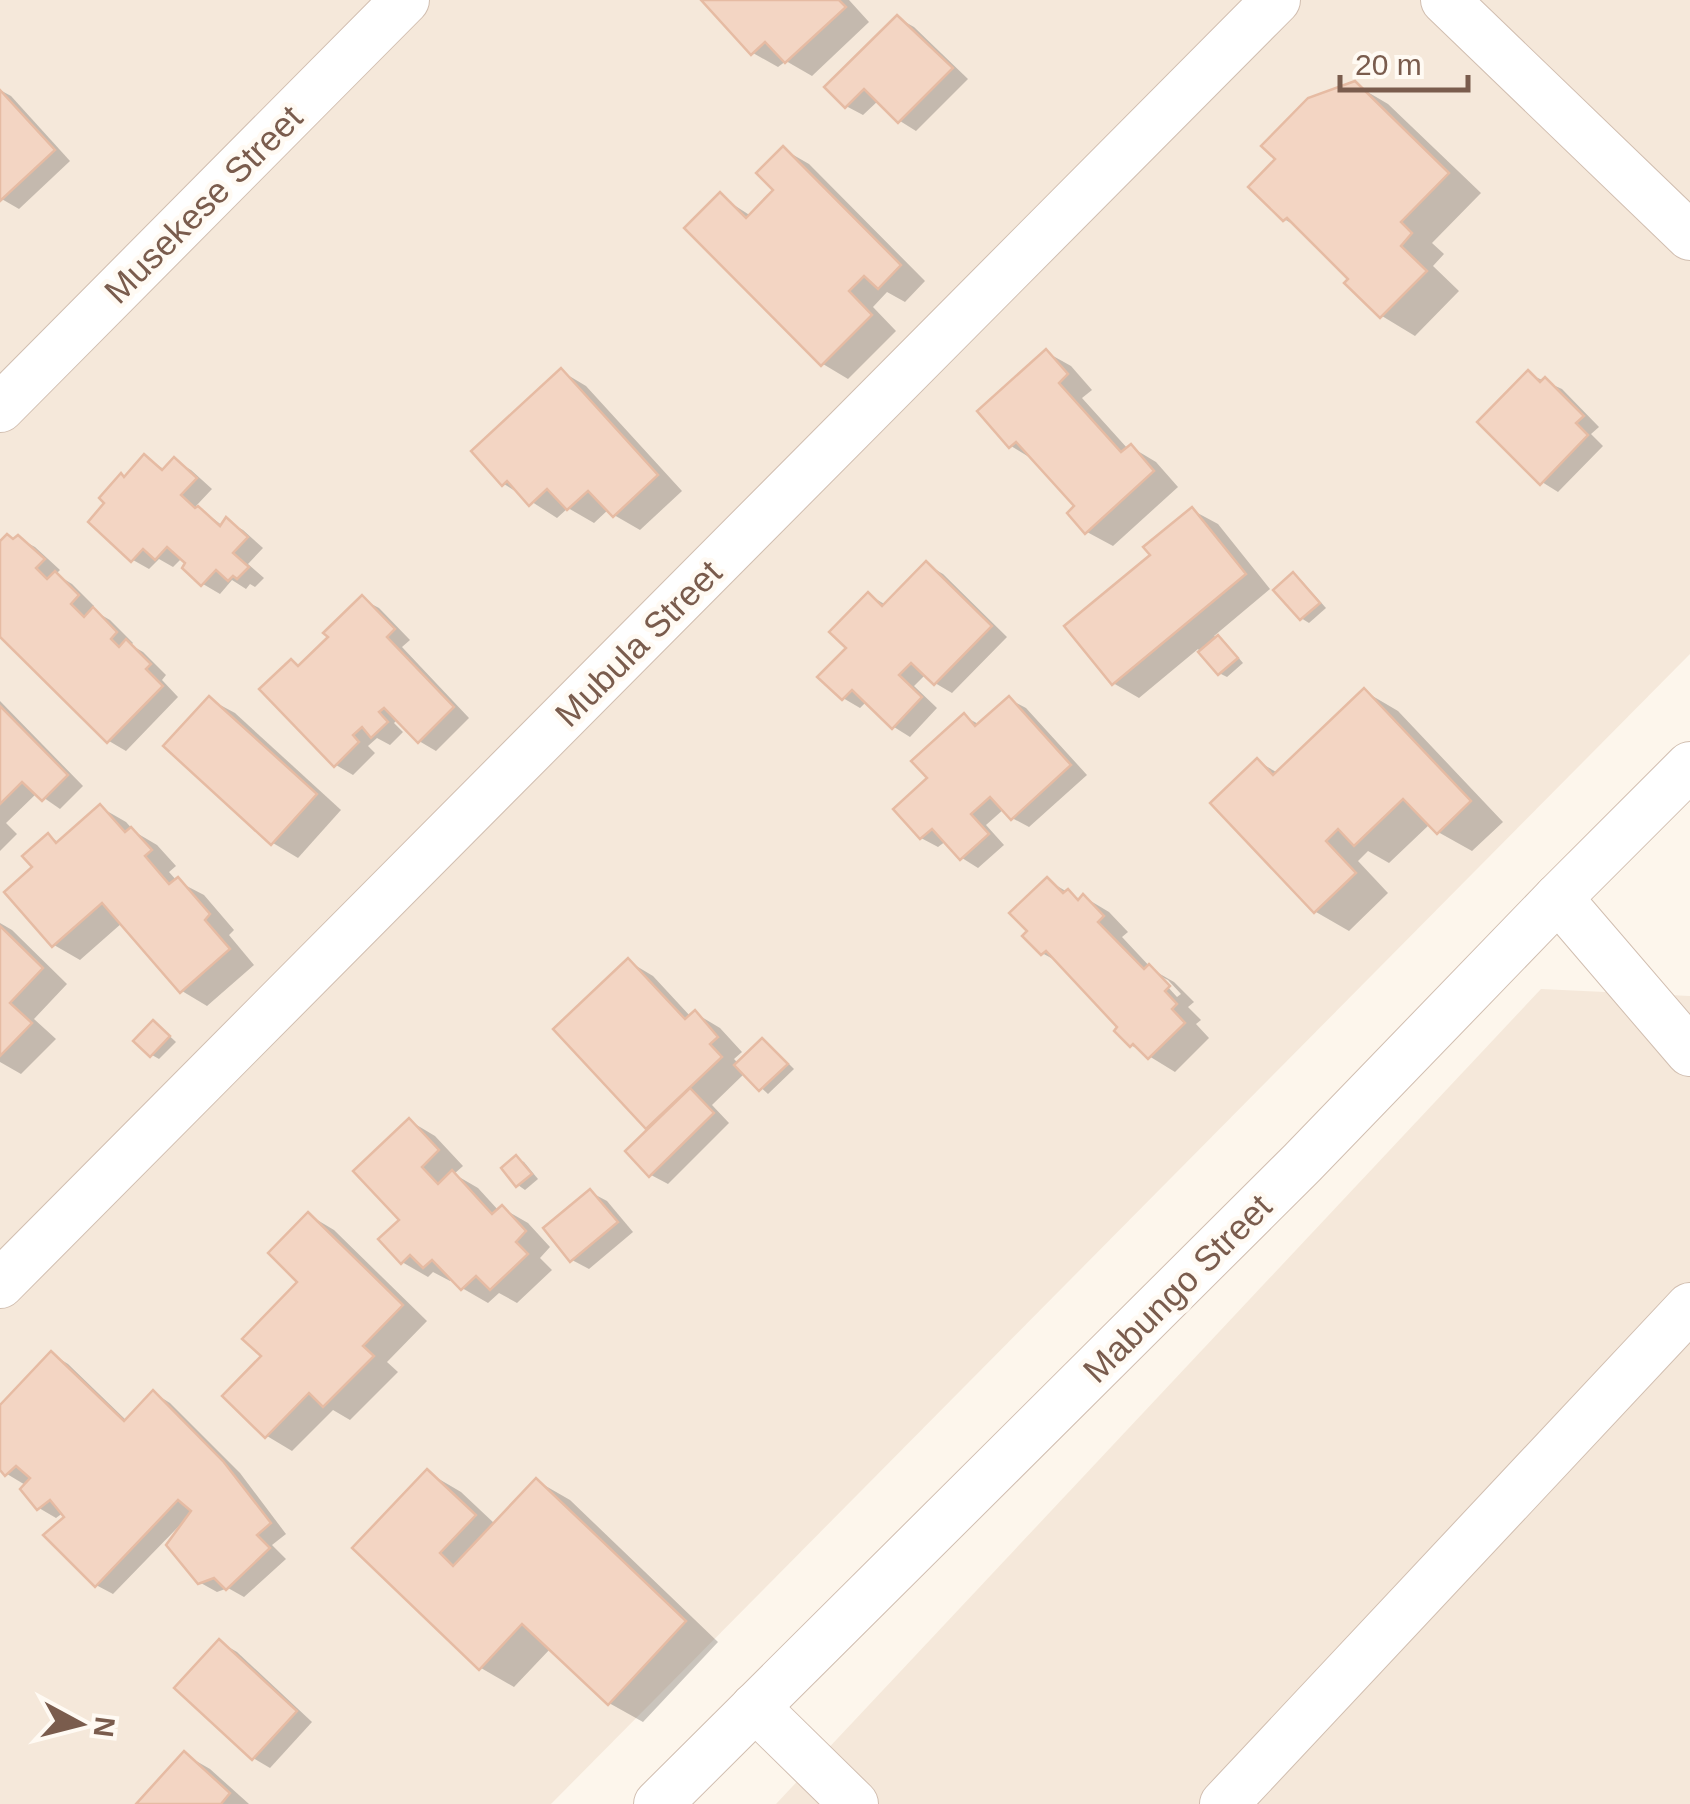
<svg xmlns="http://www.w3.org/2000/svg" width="1690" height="1804" font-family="Helvetica,sans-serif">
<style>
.residential{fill:#f5e8da}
.shadow{fill:#0003;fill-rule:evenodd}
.building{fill:#f3d5c3;stroke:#e6bba3;stroke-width:2.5}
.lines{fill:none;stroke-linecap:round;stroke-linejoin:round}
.minor-casing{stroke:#d1beb0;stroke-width:50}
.minor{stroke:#fff;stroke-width:48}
.labels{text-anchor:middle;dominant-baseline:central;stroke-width:9;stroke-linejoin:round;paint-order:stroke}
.street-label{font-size:35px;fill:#7a5c4d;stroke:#fffaf3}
</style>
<rect width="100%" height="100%" fill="#fdf6ec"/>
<g class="residential">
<path d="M0,0H1690V654L551,1804H0Z"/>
<path d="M1541,989L1690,996V1804H776Z"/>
</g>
<g class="shadow">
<path d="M704,0H849L869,22L812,76L786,61L778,67L753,53Z"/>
<path d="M898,18L914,27L968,79L916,131L900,121L879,100L863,115L846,106Z"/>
<path d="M1354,84L1388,104L1481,193L1432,243L1444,254L1433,266L1459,291L1415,336L1382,316L1348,283L1352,279L1303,230L1284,219L1279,159Z"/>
<path d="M0,90L11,96L70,161L19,209L0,198Z"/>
<path d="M783,149L809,164L925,281L905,302L887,292L873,307L896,331L848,379L823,364L720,196L751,216L777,190Z"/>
<path d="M1046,352L1071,366L1092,390L1082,398L1128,449L1131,447L1156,462L1178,487L1113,546L1087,532L1077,506L1037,462L1011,446Z"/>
<path d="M561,371L586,386L682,491L640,530L614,515L609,509L594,523L568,508L557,518L504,484Z"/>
<path d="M1529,374L1562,389L1599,427L1591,434L1603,446L1558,492L1542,482Z"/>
<path d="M145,457L165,470L174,460L191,470L212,489L196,506L223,526L227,521L243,530L263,548L248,564L264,578L255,587L250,584L246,589L232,580L220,594L203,584L185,568L188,563L182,558L173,567L159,559L149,569L133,560L126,479Z"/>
<path d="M1192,510L1218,524L1270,589L1214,636L1225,642L1243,663L1227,677L1219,673L1198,649L1139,698L1113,683L1153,556Z"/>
<path d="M18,538L35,547L60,570L56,574L72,584L94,606L91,609L110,620L133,643L131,645L143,652L166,675L162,680L178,697L126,751L109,741L0,634V545Z"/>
<path d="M926,564L943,574L1007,637L952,693L935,683L926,674L914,686L937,708L910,737L894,727L867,701L860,708L843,698L849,648L869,595L886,605Z"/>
<path d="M1293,575L1301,580L1326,608L1309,623L1301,618Z"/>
<path d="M362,599L379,608L410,640L402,647L469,718L436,751L419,741L398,719L394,723L403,732L390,745L377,738L368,746L375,753L353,775L336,765L300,668L331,637Z"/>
<path d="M1364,691L1398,711L1503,822L1472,851L1438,832L1430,824L1389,863L1368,851L1358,861L1388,893L1349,931L1316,912L1213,803L1257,761L1278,773Z"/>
<path d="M209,699L235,713L341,810L298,858L273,843Z"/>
<path d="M1009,699L1026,708L1087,775L1029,827L1012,818L1004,809L986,825L1004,845L978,868L962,858L946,841L938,847L921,838L930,778L964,716L980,725Z"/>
<path d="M0,701L83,786L60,809L37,793L6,823L17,834L0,851Z"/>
<path d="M100,807L126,822L135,832L157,845L176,866L169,872L177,881L204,895L234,930L229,935L254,965L207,1006L182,991L122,923L80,960L54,945L8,892L35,867L48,836L60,843Z"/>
<path d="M1047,880L1081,900L1084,897L1109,912L1128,932L1122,937L1153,970L1174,982L1194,1002L1188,1007L1201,1020L1196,1024L1209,1038L1175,1072L1131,1045L1121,1027L1062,964L1042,953ZM1156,974L1168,980L1181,994L1177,997Z"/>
<path d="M0,923L12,930L67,984L34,1019L56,1039L21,1074L0,1062Z"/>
<path d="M628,961L653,976L691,1017L695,1013L720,1028L742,1052L734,1059L739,1064L762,1041L770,1045L794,1069L768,1094L745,1073L712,1105L729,1123L668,1184L651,1175V1129L647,1127Z"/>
<path d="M161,1028L176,1042L159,1059L152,1055Z"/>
<path d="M410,1121L435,1136L463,1166L454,1174L478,1188L499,1211L502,1208L528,1223L550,1247L540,1258L552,1270L517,1303L499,1293L488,1303L462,1288L453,1278L450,1281L433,1272L428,1277L402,1262L403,1220Z"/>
<path d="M516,1158L524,1162L538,1179L525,1190L518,1185Z"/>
<path d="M590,1192L607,1201L633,1232L589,1269L572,1260Z"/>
<path d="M309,1215L334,1230L427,1321L387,1362L398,1372L350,1420L333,1410L292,1451L267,1436L226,1396L264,1356L301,1282Z"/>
<path d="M52,1354L68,1364L127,1421L154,1393L170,1403L240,1473L286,1534L272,1545L286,1559L244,1597L228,1588L217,1592L199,1582L180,1525L113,1594L96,1585L68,1517L64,1512L56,1518L39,1508L27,1486L7,1474L0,1466V1408Z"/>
<path d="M427,1472L461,1492L495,1524L537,1481L570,1500L718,1642L643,1722L609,1703L551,1648L514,1687L481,1668L356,1548Z"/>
<path d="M220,1642L237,1652L312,1722L270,1768L253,1758Z"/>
<path d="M184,1754L210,1769L249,1804H140Z"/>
</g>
<g class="building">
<path d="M701,0H839L846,7L785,63L765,42L751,55Z"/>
<path d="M897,15L953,68L898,123L864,89L845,108L824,87Z"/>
<path d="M1355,81L1449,173L1401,222L1412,233L1401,246L1427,271L1380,318L1344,283L1348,279L1287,218L1283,221L1248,187L1275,159L1261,146L1308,98Z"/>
<path d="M0,90L55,150L0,201Z"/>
<path d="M783,146L901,265L878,289L864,276L849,291L872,315L821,366L684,228L720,192L746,218L773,190L756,173Z"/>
<path d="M1046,349L1068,374L1059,383L1121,452L1131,444L1154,471L1085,534L1067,513L1074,506L1016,442L1009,448L977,411Z"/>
<path d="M561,368L658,475L613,517L588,491L567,510L547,489L529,506L507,481L502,486L471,451Z"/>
<path d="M1528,370L1540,382L1545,377L1584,416L1576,423L1588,435L1540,485L1477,422Z"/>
<path d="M144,454L162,470L174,457L197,478L181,495L195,508L198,506L220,526L226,517L248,537L233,553L249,567L237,579L233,576L228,581L216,570L201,586L182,568L185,563L167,547L155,560L143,549L131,562L88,522L104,503L99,498L121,473L124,477Z"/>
<path d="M1192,507L1246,574L1112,685L1064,626L1150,555L1143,547Z"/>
<path d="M7,534L13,539L18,535L45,559L36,568L47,579L55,571L79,595L71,604L84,617L93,607L117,632L111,639L119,647L126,639L151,664L146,669L163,686L107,743L0,637V541Z"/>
<path d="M926,561L992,626L934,685L911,663L899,675L922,697L892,729L852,690L842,700L817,677L846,648L829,632L868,592L882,606Z"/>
<path d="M1293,572L1320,603L1300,620L1273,590Z"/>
<path d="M362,595L395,629L387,637L454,707L418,743L384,708L379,712L388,722L371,738L362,727L353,735L359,742L334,767L259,689L291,659L298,666L328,637L323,633Z"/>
<path d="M1218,635L1238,658L1218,675L1198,652Z"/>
<path d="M1364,688L1471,801L1437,834L1403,799L1354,846L1338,829L1326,841L1356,873L1314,913L1210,803L1257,758L1273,775Z"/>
<path d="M209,696L317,794L271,845L163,746Z"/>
<path d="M1009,696L1071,765L1011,820L990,797L971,814L989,834L960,860L932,829L920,839L893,809L927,778L911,761L964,713L975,726Z"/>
<path d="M0,706L68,775L42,801L22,782L0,804Z"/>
<path d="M100,804L125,832L131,827L152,850L145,856L169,884L178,877L210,914L205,920L230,949L180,993L102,903L52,947L4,892L32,867L22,856L48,833L56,843Z"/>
<path d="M1047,877L1063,893L1068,889L1078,900L1083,894L1104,916L1098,922L1144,969L1149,964L1170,986L1165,991L1177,1004L1172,1009L1185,1023L1148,1059L1133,1044L1130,1047L1114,1031L1117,1027L1046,951L1041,955L1022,936L1027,931L1009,913Z"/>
<path d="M0,926L43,968L10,1003L32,1023L0,1056Z"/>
<path d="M628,958L685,1019L695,1010L718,1037L710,1044L722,1057L646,1129L553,1029Z"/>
<path d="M153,1020L170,1036L150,1057L133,1041Z"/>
<path d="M762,1038L788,1064L759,1091L734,1065Z"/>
<path d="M690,1088L714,1113L649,1177L625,1151Z"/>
<path d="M409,1118L439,1150L422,1167L438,1184L452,1170L492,1214L502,1205L526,1231L516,1242L528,1254L490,1290L476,1276L461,1290L432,1260L423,1268L410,1255L401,1264L378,1239L399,1220L353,1171Z"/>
<path d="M516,1155L532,1174L516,1187L501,1168Z"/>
<path d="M590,1189L618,1222L570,1262L543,1228Z"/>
<path d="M308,1212L403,1305L363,1346L374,1356L323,1407L309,1393L265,1438L222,1396L261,1356L242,1339L297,1282L268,1253Z"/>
<path d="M51,1351L124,1421L153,1390L223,1461L271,1523L257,1535L270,1548L226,1590L214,1578L198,1584L166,1545L191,1511L178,1500L95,1587L43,1535L64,1517L50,1500L37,1510L20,1489L30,1478L16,1466L5,1476L0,1470V1405Z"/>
<path d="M427,1469L476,1515L440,1553L453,1566L536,1478L686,1621L608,1705L522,1624L479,1670L352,1548Z"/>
<path d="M219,1639L297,1711L252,1760L174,1688Z"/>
<path d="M184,1751L230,1793L221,1804H136Z"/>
</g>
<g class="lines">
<g class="minor-casing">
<g id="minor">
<path d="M1445,0L1690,236"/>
<path d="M0,408L405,0"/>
<path d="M1558,898L1690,1052"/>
<path d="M0,1284L1276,0"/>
<path d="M755,1707L854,1804"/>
<path d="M658,1804L1302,1163L1558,898L1690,766"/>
<path d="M1224,1804L1690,1307"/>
</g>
</g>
<use href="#minor" class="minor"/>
</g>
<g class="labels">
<g class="street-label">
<text transform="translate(203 204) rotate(-45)">Musekese Street</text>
<text transform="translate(638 643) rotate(-45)">Mubula Street</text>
<text transform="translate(1177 1288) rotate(-45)">Mabungo Street</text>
</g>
</g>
<g transform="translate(80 1724) rotate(97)" stroke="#fffaf3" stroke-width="8" paint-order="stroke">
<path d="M0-8L18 38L0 25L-18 38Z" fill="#7a5c4d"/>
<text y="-15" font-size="28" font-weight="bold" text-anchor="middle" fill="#7a5c4d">N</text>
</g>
<path d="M1340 75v15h128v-15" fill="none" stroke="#7a5c4d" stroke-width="5"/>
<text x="1355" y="75" font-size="30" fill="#7a5c4d" stroke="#fffaf3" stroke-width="8" paint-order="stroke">20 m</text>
</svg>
